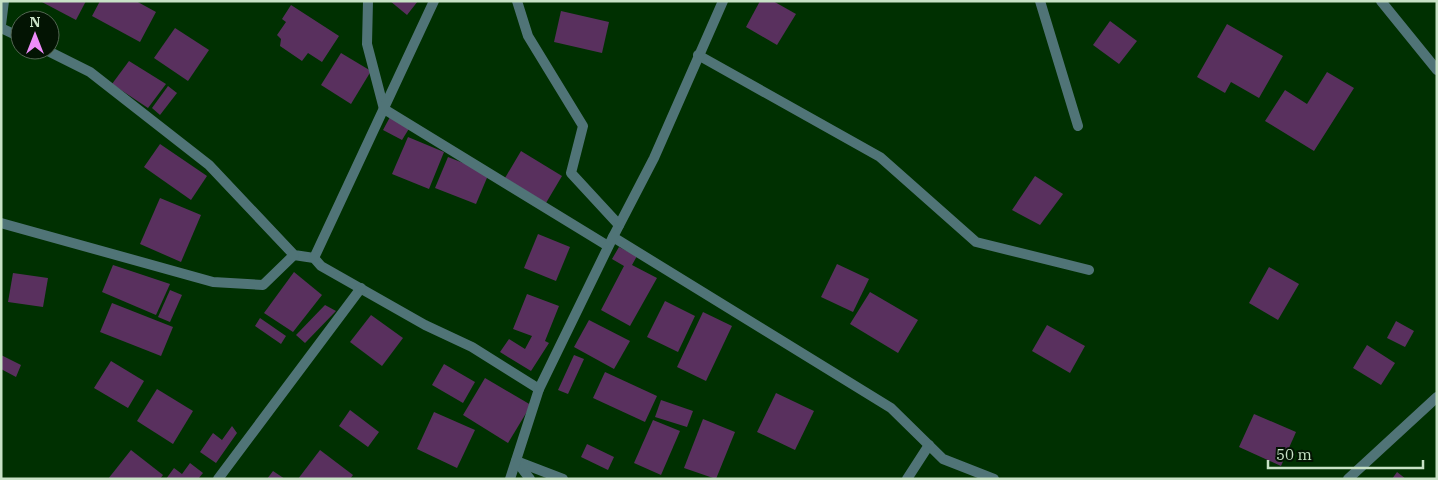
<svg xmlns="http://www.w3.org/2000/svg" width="1438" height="480" font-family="'IBM Plex Serif',serif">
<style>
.building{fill:#59305e}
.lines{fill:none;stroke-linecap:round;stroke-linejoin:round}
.minor{stroke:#507477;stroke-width:10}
.tertiary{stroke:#507477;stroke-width:10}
</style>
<rect width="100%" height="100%" fill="#003001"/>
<g class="building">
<path d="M40,1H86L76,20Z"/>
<path d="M100,1H136L156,12L140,42L92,16Z"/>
<path d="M390,1H418L407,15Z"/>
<path d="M760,1H773L796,14L777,45L746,27Z"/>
<path d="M291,5L339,36L322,62L308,53L302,61L280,46L281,39L277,35L286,22L282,19Z"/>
<path d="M561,11L609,22L602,53L554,42Z"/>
<path d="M1110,21L1137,41L1119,64L1093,45Z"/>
<path d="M1227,24L1283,56L1259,98L1231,82L1225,93L1197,77Z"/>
<path d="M175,28L209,50L188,81L154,58Z"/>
<path d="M341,53L371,71L351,104L321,85Z"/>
<path d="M129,61L166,84L148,108L112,84Z"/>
<path d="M1327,72L1354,88L1314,151L1265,121L1285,90L1307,104Z"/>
<path d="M168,86L177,93L160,115L152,108Z"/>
<path d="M390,117L410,127L402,140L383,130Z"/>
<path d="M408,137L444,152L429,189L392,174Z"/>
<path d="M160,144L207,176L191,200L144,167Z"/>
<path d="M521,151L562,176L546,203L505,178Z"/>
<path d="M448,157L489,173L476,204L435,188Z"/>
<path d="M1035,176L1063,194L1040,225L1012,210Z"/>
<path d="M160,198L201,215L181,262L140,244Z"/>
<path d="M538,234L570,247L556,281L524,268Z"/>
<path d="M619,247L637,256L632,265L657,278L630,326L601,310L624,266L612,259Z"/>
<path d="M837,264L869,279L853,312L821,297Z"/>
<path d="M113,265L170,284L156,315L102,292Z"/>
<path d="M1269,267L1299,284L1278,320L1249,303Z"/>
<path d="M294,272L322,295L293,332L264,313Z"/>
<path d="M13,273L48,278L43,307L8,302Z"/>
<path d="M170,290L182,295L170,322L158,317Z"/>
<path d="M870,292L918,320L898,353L850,324Z"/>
<path d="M527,294L559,306L545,341L549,343L531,371L500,352L509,339L525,349L532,336L513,329Z"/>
<path d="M665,301L695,316L678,352L647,337Z"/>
<path d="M112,303L173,327L161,356L100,332Z"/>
<path d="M325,305L336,311L305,343L296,335Z"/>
<path d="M703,312L732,326L706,381L677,367Z"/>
<path d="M371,315L403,338L382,366L350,342Z"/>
<path d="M260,318L286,336L281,344L255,326Z"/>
<path d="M589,320L630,341L614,369L574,347Z"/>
<path d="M1396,321L1414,331L1405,347L1387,338Z"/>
<path d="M1047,325L1085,346L1070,373L1032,351Z"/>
<path d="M1367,345L1395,363L1381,385L1353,368Z"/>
<path d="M1,355L21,365L16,377L1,369Z"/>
<path d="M574,355L584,359L568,394L558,390Z"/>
<path d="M111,361L144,381L128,408L94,388Z"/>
<path d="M444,364L475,382L463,403L432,385Z"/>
<path d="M605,372L657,396L645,422L593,398Z"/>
<path d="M485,378L531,405L508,443L463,415Z"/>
<path d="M157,389L193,411L173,444L137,421Z"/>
<path d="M776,393L814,411L795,450L757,432Z"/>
<path d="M661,400L693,411L687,427L655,417Z"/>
<path d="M350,410L379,432L368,447L339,426Z"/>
<path d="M434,412L475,430L457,468L417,449Z"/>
<path d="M1254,414L1296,432L1281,466L1239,447Z"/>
<path d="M703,419L735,432L716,479L684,468Z"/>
<path d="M653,420L680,431L661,475L634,463Z"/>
<path d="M232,426L237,433L216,463L200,452L213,433L222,440Z"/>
<path d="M587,444L614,457L608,470L581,457Z"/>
<path d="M131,450L163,475L160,479H108Z"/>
<path d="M320,450L353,475L350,479H298Z"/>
<path d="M190,463L203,473L198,479H166L174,468L182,474Z"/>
<path d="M273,471L285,479H267Z"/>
<path d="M1397,472L1406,479H1392Z"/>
</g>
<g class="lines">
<g class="minor">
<path d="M368,1L367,44L384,109L608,246"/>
<path d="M517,1L528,36L583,126L571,173L619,225"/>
<path d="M1040,1L1078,126"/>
<path d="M1381,1L1437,70"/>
<path d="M1,28L20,37"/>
<path d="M46,50L90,72L209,165L294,255L314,258L321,266L425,325L472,347L539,389"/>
<path d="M698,55L880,157L976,242L1089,270"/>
<path d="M1,223L213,282L263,285L294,255"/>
<path d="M613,237L891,408L943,459L994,479"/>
<path d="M314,258L434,1"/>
<path d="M516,461L563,479"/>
<path d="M517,462L530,479"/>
<path d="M218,479L361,288"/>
<path d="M510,479L539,389L613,237L654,158L723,1"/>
<path d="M907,479L929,445"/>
<path d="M1348,479L1437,397"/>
</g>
<path class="tertiary" d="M1,25L4,1"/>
</g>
<rect width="1438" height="480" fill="none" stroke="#c8e1c6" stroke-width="5"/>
<g transform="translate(35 35)"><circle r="24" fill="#031403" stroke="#526651"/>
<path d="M0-4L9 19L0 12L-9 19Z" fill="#ed8cf9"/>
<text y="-8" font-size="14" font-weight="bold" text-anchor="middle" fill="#c8e1c6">N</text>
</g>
<path d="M1268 460v8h155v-8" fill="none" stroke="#c8e1c6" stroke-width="2.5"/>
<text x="1276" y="460" font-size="15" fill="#c8e1c6" stroke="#031403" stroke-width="4" paint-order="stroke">50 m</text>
</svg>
